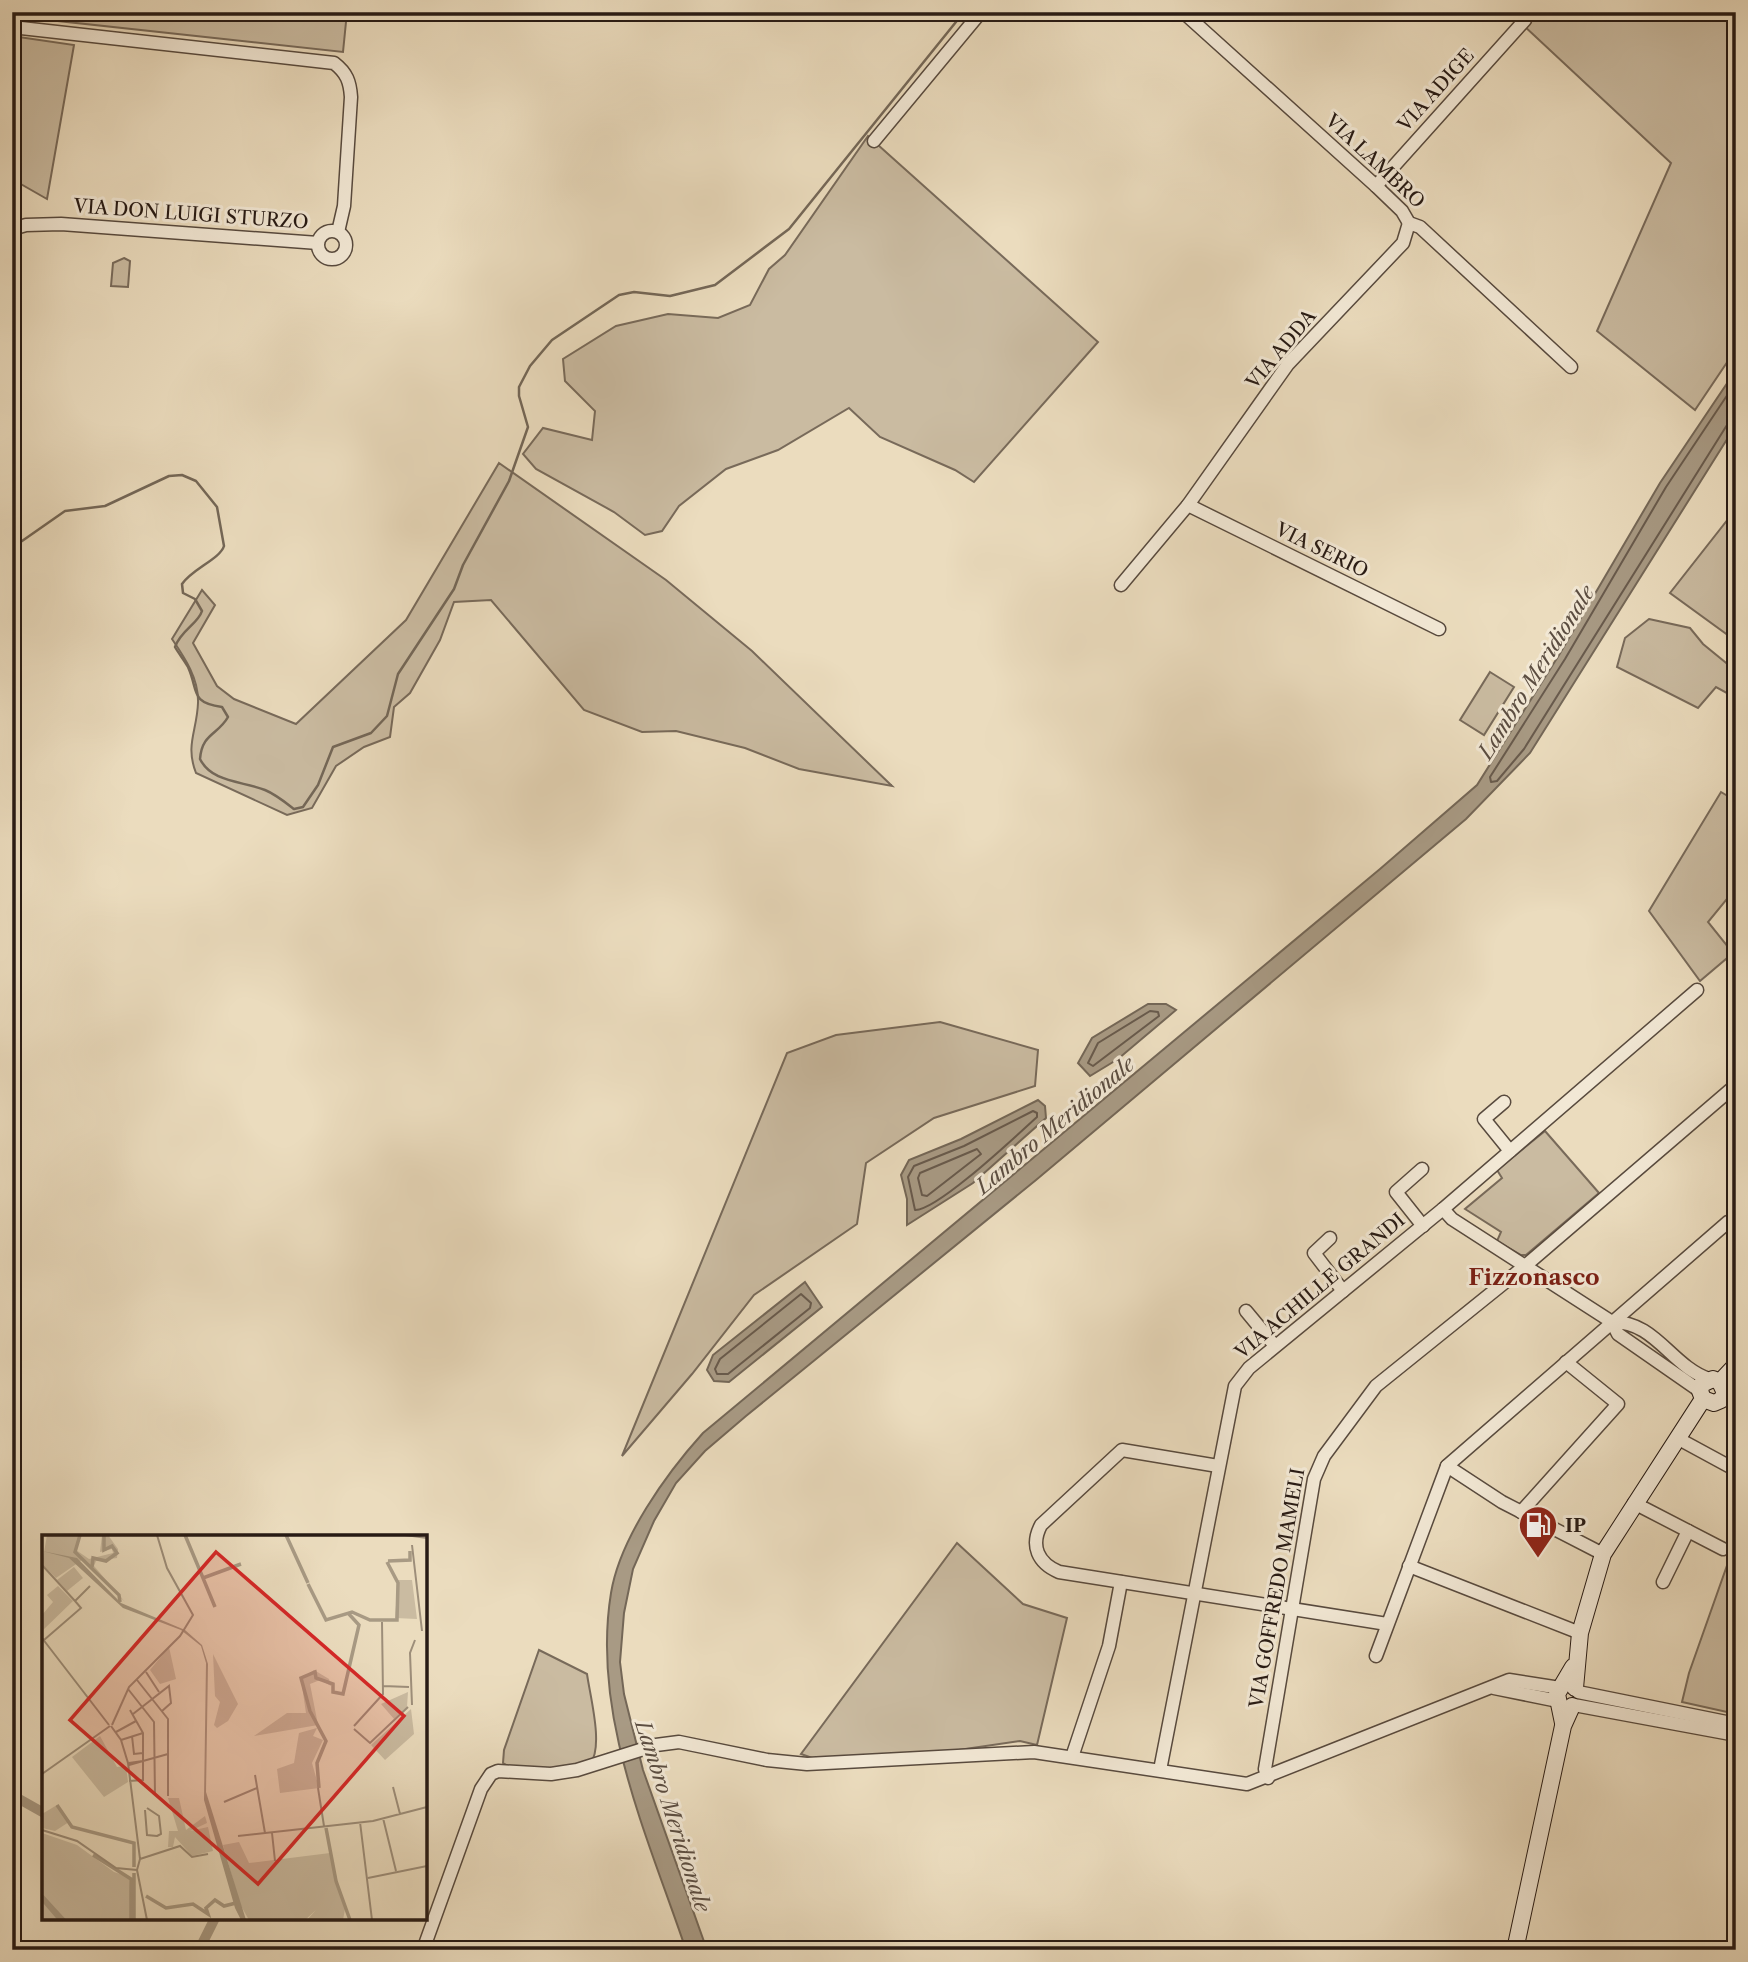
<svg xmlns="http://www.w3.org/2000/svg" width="1748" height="1962" font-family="'Libre Caslon Text',serif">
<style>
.green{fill:#cabba1;stroke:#786a5a;stroke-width:2}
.water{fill:#a89a84;stroke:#746757;stroke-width:2}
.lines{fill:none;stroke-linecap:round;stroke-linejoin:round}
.shore{stroke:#685a4c;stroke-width:2}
.stream{stroke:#746757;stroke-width:2.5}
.canal{stroke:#a89a84;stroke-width:10}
.street-casing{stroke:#584a3e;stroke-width:15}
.secondary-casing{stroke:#271a14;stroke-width:18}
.street{stroke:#f2e8d5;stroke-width:12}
.secondary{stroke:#f2e8d5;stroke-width:16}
.labels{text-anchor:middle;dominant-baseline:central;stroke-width:6;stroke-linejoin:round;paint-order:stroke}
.street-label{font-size:19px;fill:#271a14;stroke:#f2e8d5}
.poi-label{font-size:19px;font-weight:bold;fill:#271a14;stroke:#f2e8d5;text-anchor:start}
.water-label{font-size:21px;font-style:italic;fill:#5b4d41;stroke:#f2e8d5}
.quarter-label{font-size:23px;font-weight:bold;fill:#7a1f14;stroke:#f2e8d5}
.inset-river{fill:none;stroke:#a89a84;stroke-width:3.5}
.inset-road{fill:none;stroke:#9d8e7a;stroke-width:2}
.view{fill:#d62828;fill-opacity:0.15;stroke:#d62828;stroke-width:3.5}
.inset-edge{fill:none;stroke:#271a14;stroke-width:3.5}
</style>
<rect width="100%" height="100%" fill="#ebdcbe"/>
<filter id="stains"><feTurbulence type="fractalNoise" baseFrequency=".00286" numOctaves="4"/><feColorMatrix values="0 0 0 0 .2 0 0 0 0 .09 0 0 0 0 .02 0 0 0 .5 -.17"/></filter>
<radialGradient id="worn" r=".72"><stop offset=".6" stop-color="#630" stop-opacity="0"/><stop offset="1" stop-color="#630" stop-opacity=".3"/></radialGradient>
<g class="green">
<path d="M12,12H347L343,52L12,16Z"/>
<path d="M1509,12H1736V349L1695,410L1597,331L1671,163Z"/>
<path d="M12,36L74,45L47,199L12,179Z"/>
<path d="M868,136L1098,342L974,482L955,470L880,437L849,408L778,450L726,469L679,506L662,531L645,535L614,512L536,469L523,454L543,428L592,440L595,411L565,381L563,359L616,326L668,314L718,318L750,305L769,269L785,255Z"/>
<path d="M124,258L130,261L128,287L111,286L113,263Z"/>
<path d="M499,463L666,580L752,651L892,786L799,769L745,748L676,731L642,732L584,710L491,600L454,602L440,640L410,693L394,707L390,737L364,747L336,766L312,808L287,815L196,773C185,745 197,731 198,703C199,679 185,658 172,639L202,590L215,605L193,643L217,686L234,699L296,724L406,620Z"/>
<path d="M1736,509V641L1670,593Z"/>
<path d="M1649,619L1690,628L1703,644L1736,671V698L1716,687L1698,708L1617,667L1625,638Z"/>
<path d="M1490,672L1514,687L1484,735L1460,720Z"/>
<path d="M1721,792L1736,801V888L1708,922L1733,953L1700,981L1649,911Z"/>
<path d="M940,1022L1038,1050L1035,1086L934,1118L866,1163L857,1224L754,1295L692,1374L622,1456L787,1053L836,1035Z"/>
<path d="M1545,1131L1599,1193L1526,1255H1521L1497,1241L1501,1232L1465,1209L1502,1178L1497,1170Z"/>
<path d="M1736,1540V1714L1682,1702L1689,1673Z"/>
<path d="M957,1543L1023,1604L1067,1618L1037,1745L1020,1741L938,1753L815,1759L801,1754Z"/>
<path d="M539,1650L587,1674C590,1696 604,1747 590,1764C565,1768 526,1777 503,1763L504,1750Z"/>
</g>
<g class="water">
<path d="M1736,370V425L1530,753L1466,819L1036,1180L746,1416L705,1451L676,1483L654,1521L633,1569L624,1613L620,1662L624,1694L643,1770L707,1950H686C648,1837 591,1715 611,1593C620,1538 666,1474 703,1433L1380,869L1477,785L1559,655L1660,483Z"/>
<path d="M1148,1004H1166L1176,1010L1118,1059L1090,1076L1078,1063L1092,1038Z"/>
<path d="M1038,1100L1045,1106L1046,1118L973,1183L907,1225V1199L901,1175L909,1160L961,1139Z"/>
<path d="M805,1282L822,1307L729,1382L714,1381L707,1370L713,1355Z"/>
</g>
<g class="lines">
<g class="shore">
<path d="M1736,382L1666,487L1565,659L1490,777L1491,782L1497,781L1524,749L1727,425L1736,422"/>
<path d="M1150,1011L1158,1012L1159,1016L1093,1066L1088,1063L1098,1043Z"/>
<path d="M1033,1111L1037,1113V1117C1017,1135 937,1211 915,1210L908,1177L914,1166L964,1146Z"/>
<path d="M977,1149L981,1154L927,1196L922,1195L918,1178L920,1173Z"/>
<path d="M801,1294L811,1303L810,1308L728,1374H717L715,1369L720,1359Z"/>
</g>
<path class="stream" d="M12,548L65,511L105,506L169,476L182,475L196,481L217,507L224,546C220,559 192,569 182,584L183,593L195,599L202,611C198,624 181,630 175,647C179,654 184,660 188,667C199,691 189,702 222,707L228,717C218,735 202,733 200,759C212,783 243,781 265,790C275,794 285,802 294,809L303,807L318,785L333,747L371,733L387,716L398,674L454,589L463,565L509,481L528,427L519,396V387L530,366L552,340L619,295L634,292L670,296L715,285L789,229L964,12"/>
<g class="canal">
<path d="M12,1795L44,1813"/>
<path d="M199,1950L215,1918"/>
</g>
<g class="street-casing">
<g id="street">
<path d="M1183,12L1376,186L1402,211L1409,223L1420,227L1571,367"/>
<path d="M12,27L334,63C347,73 350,82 351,97L344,206L338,232"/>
<path d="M874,141L981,12"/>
<path d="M1376,186L1525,20"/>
<path d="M12,229L26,225L61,224L318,243"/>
<circle cx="332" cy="245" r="14"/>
<path d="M1188,505L1439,629"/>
<path d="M1121,585L1188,505L1288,364L1403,243L1409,223"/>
<path d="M1504,1102L1484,1119L1510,1151"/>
<path d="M1422,1169L1396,1192L1423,1226"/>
<path d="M1443,1209L1452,1219L1612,1322"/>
<path d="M1330,1238L1314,1253L1343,1291"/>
<path d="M1246,1311L1275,1346"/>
<path d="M1700,1391L1618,1334L1612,1322C1655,1321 1671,1366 1709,1379"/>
<path d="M1677,1438L1736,1470"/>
<path d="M1218,1466L1122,1450L1041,1525C1030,1546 1038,1563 1059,1572L1387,1624"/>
<path d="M1447,1466L1502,1502L1603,1554"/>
<path d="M1634,1503L1723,1549"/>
<path d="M1521,1512L1618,1404L1566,1362"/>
<path d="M1409,1566L1580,1633"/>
<path d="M1663,1582L1688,1531"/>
<path d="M1376,1656L1447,1466L1728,1222L1736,1220"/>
<path d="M1494,1688L1558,1701"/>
<path d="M1578,1692L1736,1724"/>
<path d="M1574,1705L1736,1735"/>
<path d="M1072,1757L1109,1646L1121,1582"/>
<path d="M1160,1770L1235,1386L1249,1368L1443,1209L1697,990"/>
<path d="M1268,1778L1265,1769L1314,1479L1324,1456L1376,1386L1525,1266L1736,1085"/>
<path d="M423,1950L481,1789L491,1774L498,1771L551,1774L577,1770L656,1745L679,1742L767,1760L807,1764L1034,1752L1247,1784L1509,1680L1560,1688"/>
</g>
</g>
<g class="secondary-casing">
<g id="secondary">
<path d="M1720,1382L1736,1365"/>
<path d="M1703,1399L1714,1403L1721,1400L1725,1393L1720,1382"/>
<path d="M1575,1688L1580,1633L1603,1554L1703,1399L1700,1391L1702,1384L1713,1379L1720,1382"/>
<path d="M1563,1723L1557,1694L1573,1667"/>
<path d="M1515,1950L1563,1726L1572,1706"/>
</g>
</g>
<use href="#street" class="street"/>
<use href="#secondary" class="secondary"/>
</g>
<defs>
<g id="fuel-pin" transform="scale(2.0125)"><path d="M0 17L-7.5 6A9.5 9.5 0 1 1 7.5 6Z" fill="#8f2418" stroke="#f2e8d5"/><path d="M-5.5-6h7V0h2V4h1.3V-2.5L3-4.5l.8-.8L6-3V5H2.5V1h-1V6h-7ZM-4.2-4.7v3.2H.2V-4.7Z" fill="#fff"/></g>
</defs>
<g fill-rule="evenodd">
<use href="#fuel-pin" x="1538" y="1525"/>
</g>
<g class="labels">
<g class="street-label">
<text transform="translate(1436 90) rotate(-48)">VIA ADIGE</text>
<text transform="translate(1375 161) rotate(43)">VIA LAMBRO</text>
<text transform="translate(191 214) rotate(4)">VIA DON LUIGI STURZO</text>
<text transform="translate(1281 349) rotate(-50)">VIA ADDA</text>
<text transform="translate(1322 550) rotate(26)">VIA SERIO</text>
<text transform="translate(1320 1286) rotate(-40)">VIA ACHILLE GRANDI</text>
<text transform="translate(1277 1588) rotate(-80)">VIA GOFFREDO MAMELI</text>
</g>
<g class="poi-label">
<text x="1565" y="1525">IP</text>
</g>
<g class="water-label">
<text transform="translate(1536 672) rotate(-58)">Lambro Meridionale</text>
<text transform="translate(1055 1125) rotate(-40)">Lambro Meridionale</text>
<text transform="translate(673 1816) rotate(72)">Lambro Meridionale</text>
</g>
<g class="quarter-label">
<text x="1534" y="1277">Fizzonasco</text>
</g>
</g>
<g transform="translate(42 1535)">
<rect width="385" height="385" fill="#ebdcbe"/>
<path d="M5,0H38L34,15L47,24L71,18L70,14L58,17L60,0H66L76,14L75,23L54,26L52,31L83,67L40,25L14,43L0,29ZM32,32L41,43L25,56L15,45ZM356,45H370L375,84L353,83ZM16,51L31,66L0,96V80L11,67L5,60ZM127,112L134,144L118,149L108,135ZM171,119L196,169L186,186L175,193L172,190L178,167L173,161ZM272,135L287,144L289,151L278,145L268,149L276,190L212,201L245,178H264L259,144ZM366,157L365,172L352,184L339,169ZM369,174L372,199L343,225L329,210ZM275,193L271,201L281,205L270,228L277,253L238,258L235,234L252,228L257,198ZM58,201L75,232L84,231L86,247L62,262L30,222ZM126,263H137L144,295L163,281L165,288L148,296L166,292L171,316L150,321L133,302L131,312H126L127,296H136ZM15,270L27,287L13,296L0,293V279ZM0,298L35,310L72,337L87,342L91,385H0ZM197,307L207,328L288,318L303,374L301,385H265L274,375L263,385H207L198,369L181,310Z" fill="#cabba1"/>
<path d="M0,16L35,23L79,68L143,95L160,110L166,129L164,257L204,385H199L193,373L162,265L164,128L159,111L139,95L81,73L27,23Z" fill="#a89a84"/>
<path class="inset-river" d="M38,0L33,17L77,60L78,67M143,0L161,43L199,29M244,0L266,48M346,26L368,25V16M50,32L51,23L64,26L75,18L70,11L62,15V0M161,43L173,72M266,49L284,85L310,77L328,85H355L356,48L345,27M277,253L275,228L284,206L268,176L259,143L273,137L274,143L291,149V157L301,159L317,90L306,78M15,270L30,292L92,308V332M284,293L294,346L308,385M51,320L89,344V385M0,361L22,385M104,361L124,373L151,369L166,379L164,373L173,365L182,371L194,368M0,364L18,385M92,385V338"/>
<path class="inset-road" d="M363,0L385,3M370,10L380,96M0,30L33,66M0,103L67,190M2,105L39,73L33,66L48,51M104,137L117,157M95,145L126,184V261M341,151L367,152M86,154L112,187L113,260M370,170L368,118L373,105M91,179L127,151L129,168L120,176M70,190L87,152L138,101L151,80L125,33L115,0M69,191L79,205L86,228L98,324L95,335L105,385M312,191L341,159L340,87M312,194L328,208L366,172M74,197L94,186M90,201L92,219L101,218M79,205L101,198M101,226L126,219M87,228L101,226L87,230M0,239L68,191M213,240L223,298M87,246L101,245V198L88,175M351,252L358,279M276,253L282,291M182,267L215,253M105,273L117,281L119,299L115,301M103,275L105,300L115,301M341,283L354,336M318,287L330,385M0,295L35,306L74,333L95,335M230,298L233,326M196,301L331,286L385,272M98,324L138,311L150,322L166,319M326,343L385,331"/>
<path class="view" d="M174,17L362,181L216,349L28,185Z"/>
<rect width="385" height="385" class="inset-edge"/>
</g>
<rect width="1748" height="1962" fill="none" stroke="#ebdcbe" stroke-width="42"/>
<rect x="14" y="14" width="1720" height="1934" fill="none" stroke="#271a14" stroke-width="3.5"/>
<rect x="21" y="21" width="1706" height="1920" fill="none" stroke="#271a14" stroke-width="2"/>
<rect width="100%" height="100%" filter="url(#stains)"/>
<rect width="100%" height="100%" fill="url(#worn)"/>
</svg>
